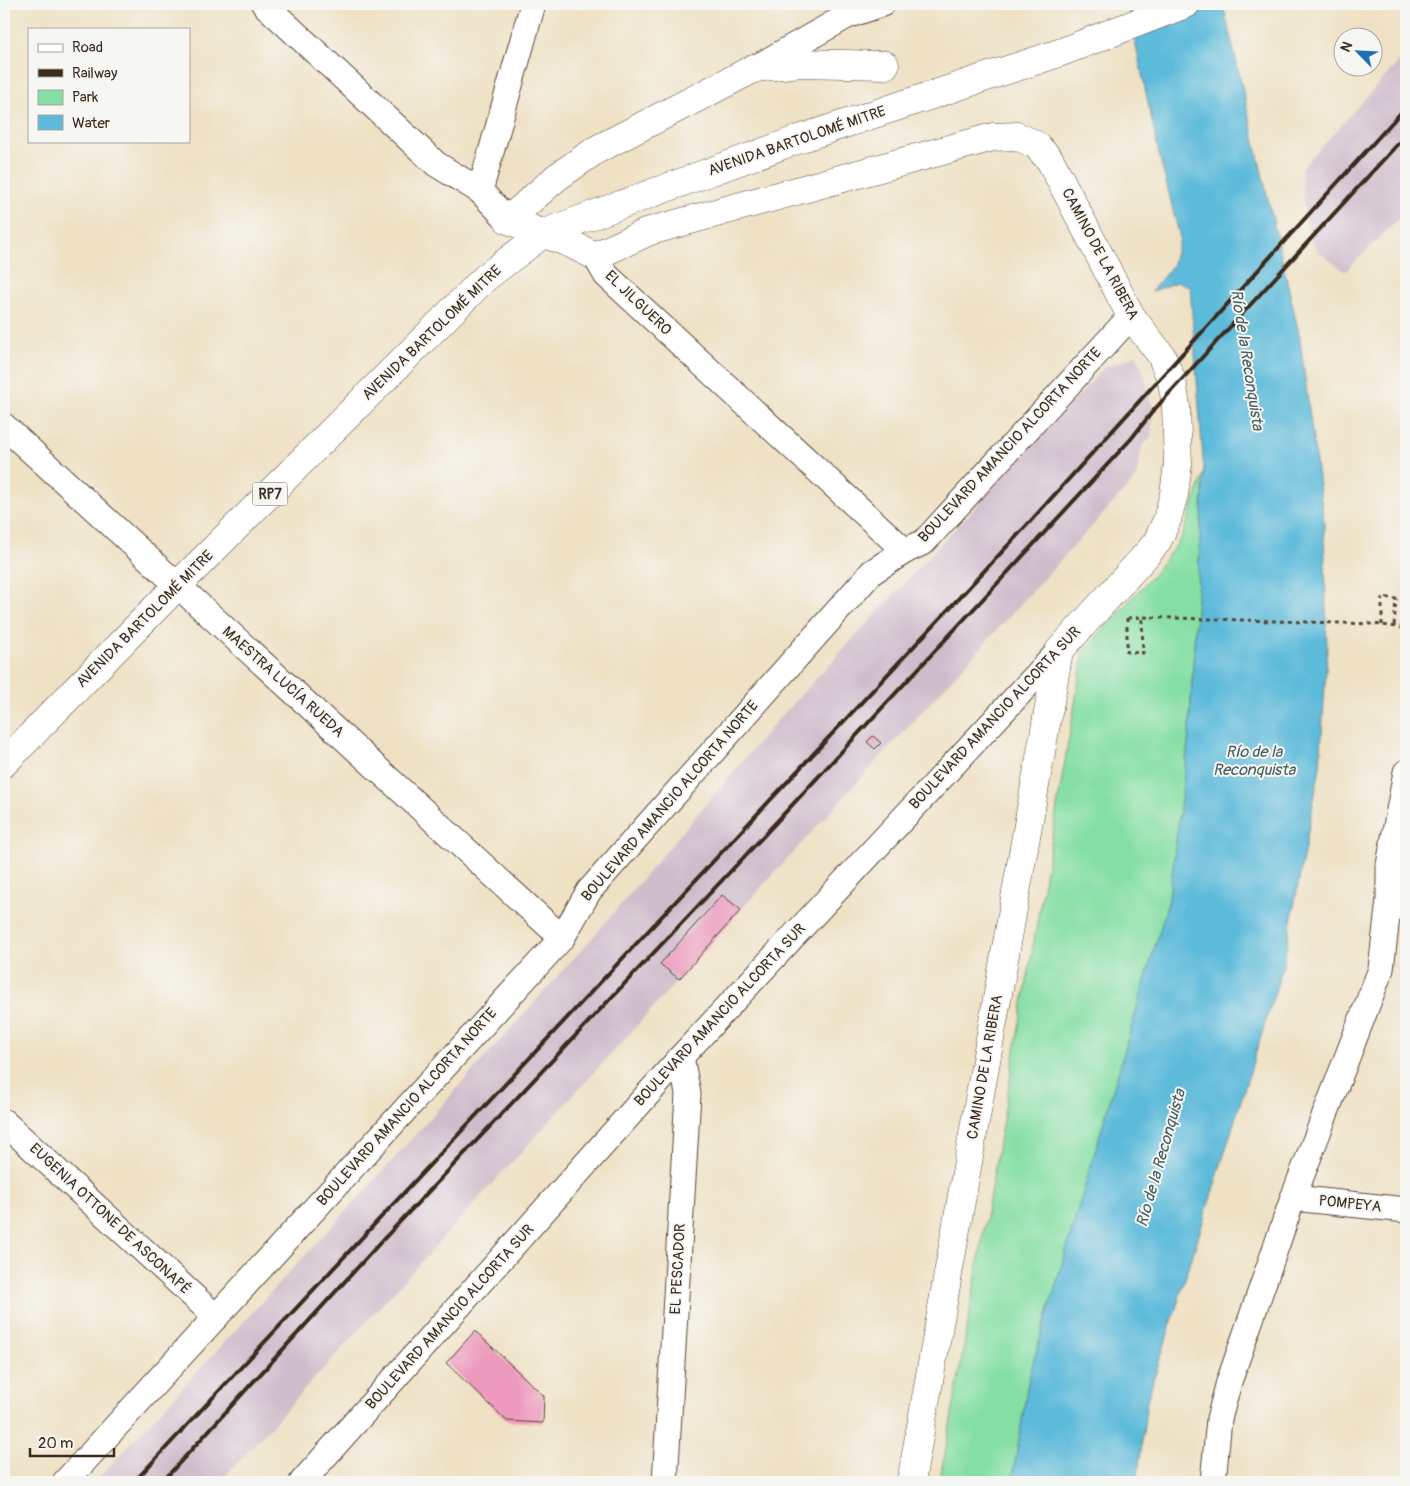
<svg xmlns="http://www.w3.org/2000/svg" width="1410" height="1486" font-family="Pangolin,sans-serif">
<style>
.industrial{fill:#d0bdcc}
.green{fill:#85dfa4;stroke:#608461}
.water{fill:#5cbada;stroke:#4c727c}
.building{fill:#ed9abd}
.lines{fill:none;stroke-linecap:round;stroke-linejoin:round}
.street-casing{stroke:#564537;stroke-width:27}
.secondary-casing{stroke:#564537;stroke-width:29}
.primary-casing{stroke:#564537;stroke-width:29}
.path{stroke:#564537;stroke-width:3;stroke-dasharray:4 4;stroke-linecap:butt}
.street{stroke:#fff;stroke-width:25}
.secondary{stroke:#fff;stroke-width:28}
.primary{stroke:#fff;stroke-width:28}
.rail{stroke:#3b2a1e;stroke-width:4}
.labels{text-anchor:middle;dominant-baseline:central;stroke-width:4;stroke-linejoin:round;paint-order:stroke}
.shield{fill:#f6f6f2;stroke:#73675e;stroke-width:1}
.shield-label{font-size:14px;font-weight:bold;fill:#3b2a1e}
.street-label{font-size:15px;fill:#3b2a1e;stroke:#f6f6f2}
.water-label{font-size:16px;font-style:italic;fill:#475c60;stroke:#f6f6f2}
</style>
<rect width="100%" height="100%" fill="#f6f6f2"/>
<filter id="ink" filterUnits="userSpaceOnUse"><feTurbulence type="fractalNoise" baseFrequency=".02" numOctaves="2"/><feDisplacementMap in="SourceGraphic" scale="10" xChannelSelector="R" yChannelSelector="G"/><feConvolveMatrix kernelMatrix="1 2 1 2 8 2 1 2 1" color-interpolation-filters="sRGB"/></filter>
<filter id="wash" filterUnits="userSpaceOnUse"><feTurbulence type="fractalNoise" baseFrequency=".0096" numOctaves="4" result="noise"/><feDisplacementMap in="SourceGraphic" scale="20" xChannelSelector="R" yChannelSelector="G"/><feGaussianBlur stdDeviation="1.12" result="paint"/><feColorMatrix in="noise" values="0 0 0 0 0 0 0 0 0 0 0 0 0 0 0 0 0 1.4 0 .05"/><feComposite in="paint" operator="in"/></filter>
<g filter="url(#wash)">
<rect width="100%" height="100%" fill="#efe1c4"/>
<g class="industrial">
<path d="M1406,54V211L1345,272L1319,252L1311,240L1305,218L1301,169Z"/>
<path d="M1136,355L1144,373L1153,411L1151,437L1142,446L1136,478L767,881L661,999L220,1482H95L362,1194L594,936L774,724L1104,368Z"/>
</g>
<path class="green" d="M1204,473L1189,735L1169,899L1029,1377L1012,1482H938L945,1455L1084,651L1154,574L1182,537Z"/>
<path class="water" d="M1127,4H1223L1299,333L1324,523L1327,653L1320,767L1283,966L1147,1401L1137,1482H1012L1029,1377L1169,899L1189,735L1204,473L1190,287L1176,282L1151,292L1172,266L1180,238L1159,154Z"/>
<g id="blocks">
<g class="building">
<path d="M873,736L881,743L875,749L867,742Z"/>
<path d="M722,895L741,910L679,979L660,964Z"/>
<path d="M475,1331L544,1396L543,1423L507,1421L446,1363Z"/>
</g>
</g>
</g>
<g filter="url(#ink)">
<use href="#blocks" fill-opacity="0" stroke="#564537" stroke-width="1"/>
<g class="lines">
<g class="street-casing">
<g id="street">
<path d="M264,4L436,164L480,191L508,220"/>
<path d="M755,68L847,16L882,4"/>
<path d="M480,191L533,4"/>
<path d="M595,256L606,275L905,551"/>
<path d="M4,426L562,938"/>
<path d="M4,1122L216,1317"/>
<path d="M1293,1198L1406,1210"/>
<path d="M65,1482L562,938L589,891L872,572L905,551L924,542L1131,316"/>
<path d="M302,1482L681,1057L1059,651"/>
<path d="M665,1482L688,1094L681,1057"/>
<path d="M1213,1482L1219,1419L1229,1382L1293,1198L1381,969L1389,900V865L1406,772"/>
</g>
</g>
<g class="secondary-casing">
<path id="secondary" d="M755,68L596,150L557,177L508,220L571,244L595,256L650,231L993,137L1017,136L1036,145L1050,160L1131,316L1161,355L1172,381L1176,406L1178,464L1174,494L1167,520L1157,542L1146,555L1059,651L911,1482"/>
</g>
<g class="primary-casing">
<g id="primary">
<path d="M755,68L800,63L885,65"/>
<path d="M4,763L177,586L485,278L544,233L802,138L1059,53L1186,4"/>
</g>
</g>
<g class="path">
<path d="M1127,618V652L1143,653L1142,617L1373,624L1406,628"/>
<path d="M1128,618L1142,617"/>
<path d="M1382,625V597L1396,599L1394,626"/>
</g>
<use href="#street" class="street"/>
<use href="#secondary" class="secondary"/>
<use href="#primary" class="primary"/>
<g class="rail">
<path d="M134,1482L1027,525L1406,107"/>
<path d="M162,1482L379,1244L744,857L1131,439L1153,411L1406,135"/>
</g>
</g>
</g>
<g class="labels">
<rect class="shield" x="252.5" y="482.5" width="35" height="23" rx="4"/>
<g class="shield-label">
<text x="270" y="494">RP7</text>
</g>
<g class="street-label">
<text transform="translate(797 141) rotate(-19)">AVENIDA BARTOLOMÉ MITRE</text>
<text transform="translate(1100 254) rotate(62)">CAMINO DE LA RIBERA</text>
<text transform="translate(638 303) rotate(44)">EL JILGUERO</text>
<text transform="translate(432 333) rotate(-44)">AVENIDA BARTOLOMÉ MITRE</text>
<text transform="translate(1010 445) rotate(-47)">BOULEVARD AMANCIO ALCORTA NORTE</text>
<text transform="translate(145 619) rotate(-45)">AVENIDA BARTOLOMÉ MITRE</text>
<text transform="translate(283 682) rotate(42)">MAESTRA LUCÍA RUEDA</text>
<text transform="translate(995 718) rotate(-47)">BOULEVARD AMANCIO ALCORTA SUR</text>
<text transform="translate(670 801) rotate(-49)">BOULEVARD AMANCIO ALCORTA NORTE</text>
<text transform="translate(720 1015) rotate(-47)">BOULEVARD AMANCIO ALCORTA SUR</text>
<text transform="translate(985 1067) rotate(-80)">CAMINO DE LA RIBERA</text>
<text transform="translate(407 1107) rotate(-48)">BOULEVARD AMANCIO ALCORTA NORTE</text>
<text transform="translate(1350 1204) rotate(6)">POMPEYA</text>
<text transform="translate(110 1219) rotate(43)">EUGENIA OTTONE DE ASCONAPÉ</text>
<text transform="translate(678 1269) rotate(-87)">EL PESCADOR</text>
<text transform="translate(450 1317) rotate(-48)">BOULEVARD AMANCIO ALCORTA SUR</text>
</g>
<g class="water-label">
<text transform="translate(1247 360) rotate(81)">Río de la Reconquista</text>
<text x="1254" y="752">Río de la<tspan x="1254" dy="18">Reconquista</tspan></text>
<text transform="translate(1161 1158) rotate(-74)">Río de la Reconquista</text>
</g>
</g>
<rect width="1410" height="1486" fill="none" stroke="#f6f6f2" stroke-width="20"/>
<rect x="28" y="28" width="162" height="115" fill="#f6f6f2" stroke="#aba49d"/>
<rect x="38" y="44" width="25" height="8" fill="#ffffff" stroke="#aba49d"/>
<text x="72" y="52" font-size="15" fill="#3b2a1e">Road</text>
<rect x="38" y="69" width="25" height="8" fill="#3b2a1e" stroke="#aba49d"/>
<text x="72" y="78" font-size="15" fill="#3b2a1e">Railway</text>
<rect x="38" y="90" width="25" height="15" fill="#85dfa4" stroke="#aba49d"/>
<text x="72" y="102" font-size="15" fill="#3b2a1e">Park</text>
<rect x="38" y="115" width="25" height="15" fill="#5cbada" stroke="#aba49d"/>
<text x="72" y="128" font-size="15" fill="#3b2a1e">Water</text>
<g transform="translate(1358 52) rotate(294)"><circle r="24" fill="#f6f6f2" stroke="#aba49d"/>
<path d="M0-4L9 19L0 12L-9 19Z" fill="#1f6fb2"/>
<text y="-8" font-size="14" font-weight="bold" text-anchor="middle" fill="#3b2a1e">N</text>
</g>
<path d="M30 1448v8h84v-8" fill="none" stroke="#3b2a1e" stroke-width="2.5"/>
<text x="38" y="1448" font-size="15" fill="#3b2a1e" stroke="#f6f6f2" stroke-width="4" paint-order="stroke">20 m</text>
</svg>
